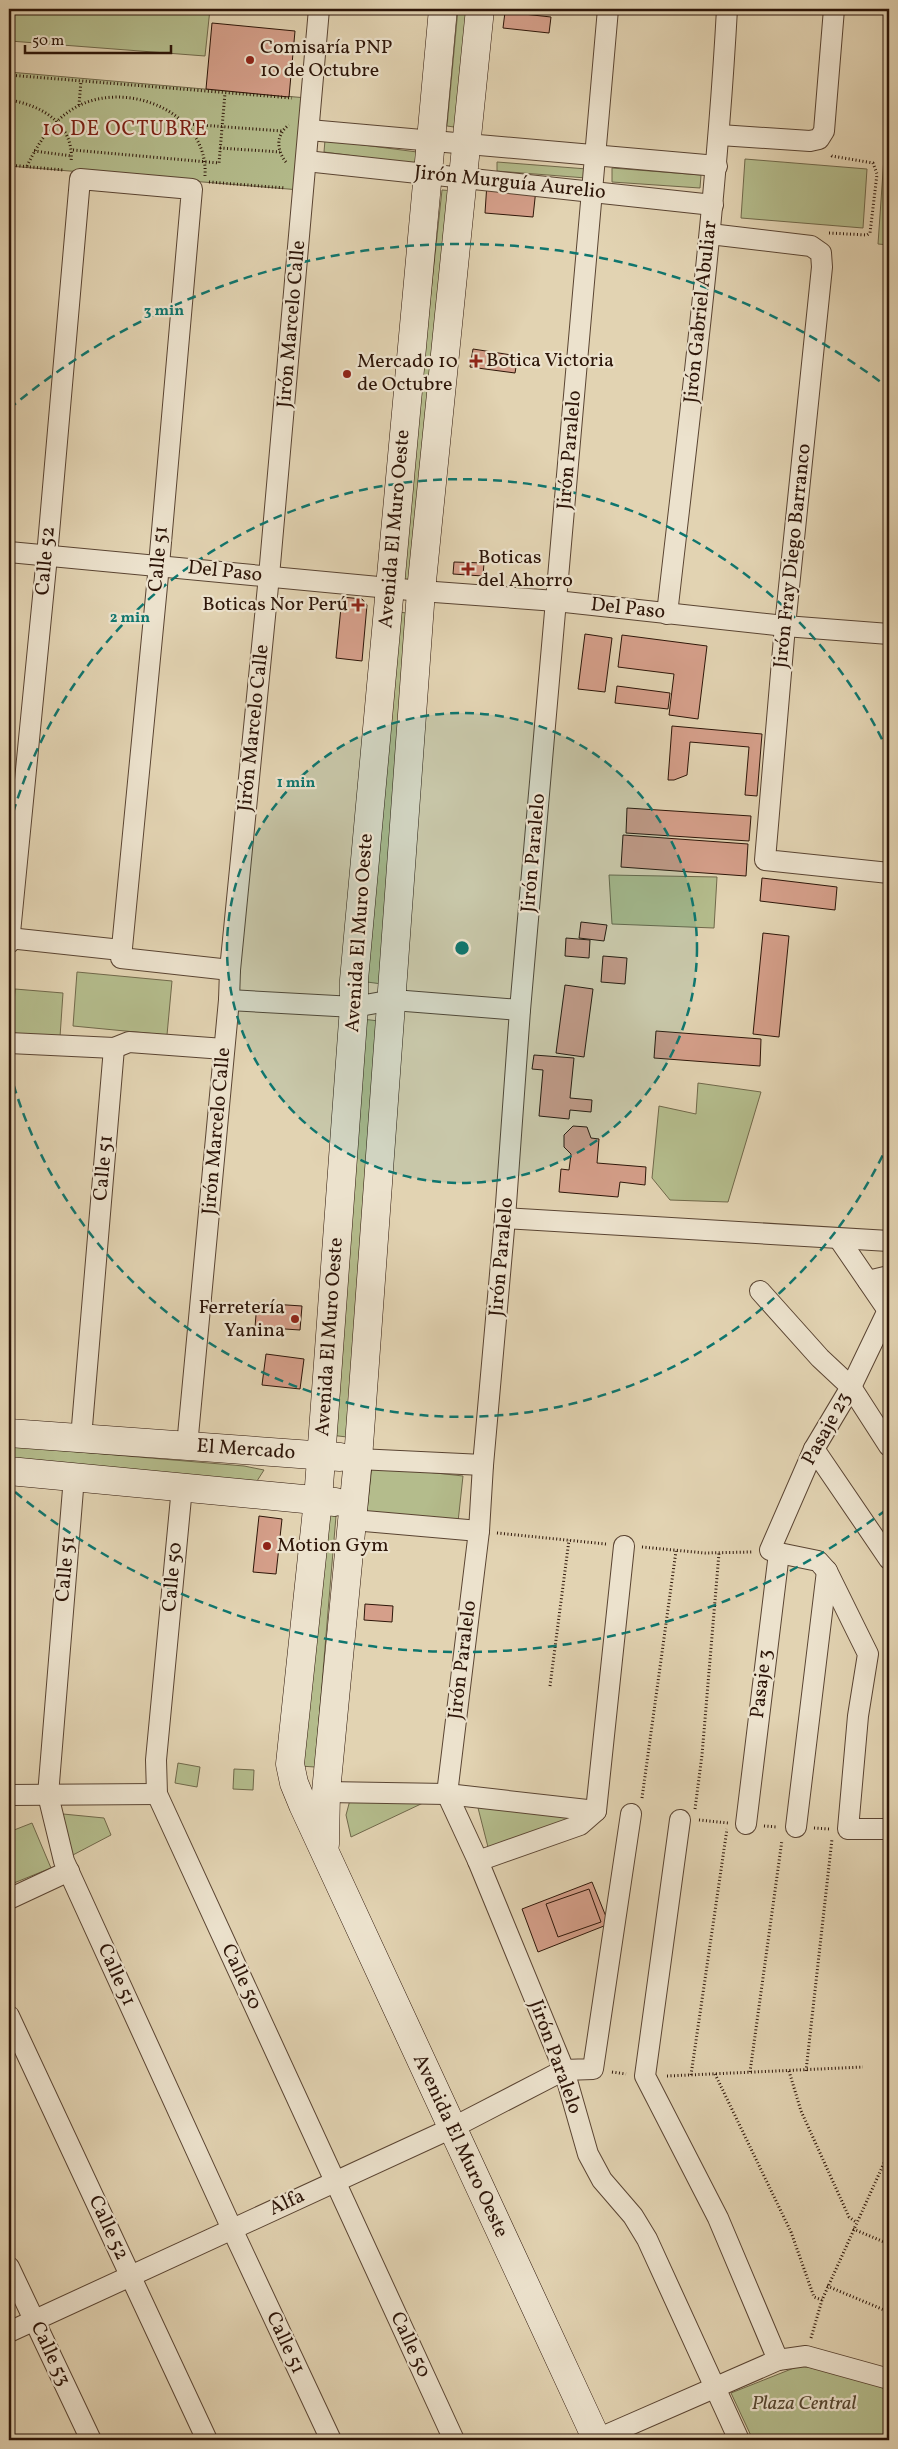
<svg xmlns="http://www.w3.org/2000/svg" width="898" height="2449" font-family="Vollkorn,serif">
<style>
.green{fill:#b4bc8c;stroke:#70684a}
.building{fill:#d59f8a;stroke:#2d1508}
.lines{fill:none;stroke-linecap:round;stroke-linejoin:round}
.street-casing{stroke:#5a4432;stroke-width:22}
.secondary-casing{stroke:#2d1508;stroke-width:29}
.path{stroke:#2d1508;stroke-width:3;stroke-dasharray:1 2.5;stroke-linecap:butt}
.street{stroke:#ece2cd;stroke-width:20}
.secondary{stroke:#ece2cd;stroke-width:28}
.ring{fill:none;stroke:#0f766e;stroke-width:2.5;stroke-dasharray:9 6}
.poi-dot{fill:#8f2418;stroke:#ece2cd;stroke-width:2}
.labels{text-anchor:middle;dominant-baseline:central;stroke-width:4.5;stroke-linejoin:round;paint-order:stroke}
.poi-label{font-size:20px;fill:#2d1508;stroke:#ece2cd;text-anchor:start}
.street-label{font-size:20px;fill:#2d1508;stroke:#ece2cd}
.park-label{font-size:20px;font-style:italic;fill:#564730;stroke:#ece2cd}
.neighbourhood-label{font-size:21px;letter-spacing:1px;fill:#7a1f14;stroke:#ece2cd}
.centre{fill:#0f766e;stroke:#ece2cd;stroke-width:2.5}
.ring-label{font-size:15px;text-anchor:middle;font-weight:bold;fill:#0f766e;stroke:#ece2cd;stroke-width:4.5;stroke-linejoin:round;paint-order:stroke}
</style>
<rect width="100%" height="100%" fill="#e2d3b2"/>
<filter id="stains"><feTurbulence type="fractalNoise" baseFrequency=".004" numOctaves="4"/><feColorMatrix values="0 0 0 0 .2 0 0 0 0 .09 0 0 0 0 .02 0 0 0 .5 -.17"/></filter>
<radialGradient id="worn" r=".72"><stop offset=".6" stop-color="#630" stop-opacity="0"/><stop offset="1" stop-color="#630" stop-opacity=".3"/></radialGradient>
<g class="green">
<path d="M13,9H210L205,56L10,41Z"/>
<path d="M458,9H472L461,128L447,126Z"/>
<path d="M9,72L307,98L300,190L9,166Z"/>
<path d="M325,140L417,152L415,164L324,152Z"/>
<path d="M884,157L889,158V245L878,244Z"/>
<path d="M745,159L867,169L863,228L741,218Z"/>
<path d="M497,162L587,169L586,178L497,171Z"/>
<path d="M612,168L701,175L700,188L612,182Z"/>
<path d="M442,190L455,191L414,580L400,579Z"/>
<path d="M399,612L414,614L382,984L367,982Z"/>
<path d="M609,875L717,877L714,928L612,924Z"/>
<path d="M77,972L172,981L167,1035L73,1026Z"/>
<path d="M15,989L63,993L60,1037L12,1033Z"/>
<path d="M362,1019L379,1021L347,1437L330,1435Z"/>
<path d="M698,1083L761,1092L728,1202L670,1200L652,1178L659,1106L696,1114Z"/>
<path d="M9,1446L244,1466L264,1470L257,1481L9,1465Z"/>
<path d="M372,1466L463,1476L458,1522L367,1512Z"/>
<path d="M321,1514L336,1516L315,1767L300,1766Z"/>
<path d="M178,1763L200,1767L197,1787L175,1783Z"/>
<path d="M234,1769L254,1770L253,1790L233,1789Z"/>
<path d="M350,1800L423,1803L351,1837L346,1815Z"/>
<path d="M477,1804L574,1816L572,1822L488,1847Z"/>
<path d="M63,1814L104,1818L111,1835L71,1856Z"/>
<path d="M32,1823L51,1868L9,1885V1832Z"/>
<path d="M799,2366L835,2371L889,2390V2440H753L731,2393Z"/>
</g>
<g class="building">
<path d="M505,12L551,17L549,33L503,28Z"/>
<path d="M212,23L295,31L289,97L206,89Z"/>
<path d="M487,183L536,189L533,217L485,213Z"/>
<path d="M473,349L518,356L515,373L470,367Z"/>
<path d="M454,562L484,563L483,576L453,574Z"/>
<path d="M342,597L362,599L367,605L362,661L336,658Z"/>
<path d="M585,634L612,638L605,692L578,689Z"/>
<path d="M622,635L707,646L698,719L669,715L674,674L618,667Z"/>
<path d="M617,686L670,693L668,709L615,703Z"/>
<path d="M672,726L762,734L757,796L745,795L749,747L690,742L687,775L674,780H668Z"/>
<path d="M627,808L751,816L749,841L626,833Z"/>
<path d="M623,835L748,844L746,876L621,867Z"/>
<path d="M762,878L837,887L835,910L760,901Z"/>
<path d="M581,922L607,925L604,941L579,938Z"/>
<path d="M763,933L789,936L779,1037L753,1034Z"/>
<path d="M566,938L590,940L589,958L565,956Z"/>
<path d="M603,956L627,958L625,984L601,982Z"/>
<path d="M565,985L593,989L584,1057L556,1053Z"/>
<path d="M656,1031L761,1039L760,1066L654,1058Z"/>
<path d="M534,1055L574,1058L570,1098L592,1100L591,1112L570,1110L569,1119L539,1116L543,1070L532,1069Z"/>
<path d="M573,1126L587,1127L591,1138L599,1139L597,1163L646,1167L645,1185L620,1182L618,1197L559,1192L561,1169L569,1170L571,1154L564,1147V1135Z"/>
<path d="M257,1303L302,1306L300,1330L255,1327Z"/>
<path d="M266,1354L304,1359L300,1389L262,1385Z"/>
<path d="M259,1516L282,1519L276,1574L253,1572Z"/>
<path d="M365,1604L393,1606L392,1622L364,1620Z"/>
<path d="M592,1882L609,1924L538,1952L522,1909Z"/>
<path d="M589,1889L601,1922L558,1937L546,1904Z"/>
</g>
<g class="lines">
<g class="street-casing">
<g id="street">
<path d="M608,9L520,1010L505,1218L483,1465L479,1531L447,1794L478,1861L564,2070L588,2154L602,2180L633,2216L647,2239L739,2440"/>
<path d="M309,130L717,166"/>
<path d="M720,135L810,141L819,139L824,131L834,9"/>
<path d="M306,161L713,205"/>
<path d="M710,234L811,246L821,253L822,267L785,626L765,860L889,873"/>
<path d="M9,552L421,591L556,601L785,626L889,634"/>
<path d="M667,614C690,412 716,211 727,9"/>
<path d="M9,938L121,950"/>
<path d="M9,943L47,556L80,179L192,189L159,565L121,958L230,970"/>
<path d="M229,1000L354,1007L393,1000L520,1010"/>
<path d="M9,1043L114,1048L129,1042L224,1049"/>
<path d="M505,1218L889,1241"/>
<path d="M839,1239L889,1312"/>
<path d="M868,1281L889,1276"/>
<path d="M760,1291L820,1358L851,1387L889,1446"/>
<path d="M81,1438L114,1048"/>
<path d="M187,1446L229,1000L230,970L269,576L319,9"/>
<path d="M814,1449L889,1559"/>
<path d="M358,1459L483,1465"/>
<path d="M74,1477L48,1795L64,1861L232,2229L331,2440"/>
<path d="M182,1487L156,1760L157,1794L454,2440"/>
<path d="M353,1520L479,1531"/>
<path d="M779,1553L818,1561L827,1571L868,1654L858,1716L848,1829H889"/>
<path d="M326,1792L447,1794L596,1811"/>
<path d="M9,1795L157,1794"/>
<path d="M680,1820L645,2076L718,2218L778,2360"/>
<path d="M746,1824L779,1553L770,1550L814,1449L851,1387L888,1310"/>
<path d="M796,1827L827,1571"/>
<path d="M478,1861L580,1825L596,1811L624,1546"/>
<path d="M9,1899L69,1871"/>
<path d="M9,2016L207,2440"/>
<path d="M9,2267L91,2440"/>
<path d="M9,2332L452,2128L564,2070L593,2069L631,1814"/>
<path d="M595,2440L778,2360L806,2356L889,2379"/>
</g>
</g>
<g class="secondary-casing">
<g id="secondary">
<path d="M443,9L354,980V1007L318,1500L290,1764L294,1783L303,1805L597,2440"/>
<path d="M9,1433L340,1457"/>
<path d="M9,1471L335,1502"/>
<path d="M325,1844L326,1792L358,1459L421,591L480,9"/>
</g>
</g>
<g class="path">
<path d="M9,75L292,98"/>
<path d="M9,100C42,105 75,125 71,162"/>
<path d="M79,105L81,81"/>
<path d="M186,124L282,131"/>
<path d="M220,148L280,152"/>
<path d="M73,150L219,163L225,93"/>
<path d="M34,151L72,156"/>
<path d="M286,162C276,150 276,134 289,125"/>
<path d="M9,165L63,170"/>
<path d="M27,166C39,142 53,119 78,106C129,80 209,113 205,176"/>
<path d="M209,182L285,188"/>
<path d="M829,233L867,235L870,233L877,174L873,163L832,156L830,154"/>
<path d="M497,1533L606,1544"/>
<path d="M642,1547L705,1553L752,1552"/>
<path d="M550,1686L569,1540"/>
<path d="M642,1798L676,1551"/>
<path d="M695,1809L702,1755L719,1553"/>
<path d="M699,1820L728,1823"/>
<path d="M764,1826L777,1827"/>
<path d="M814,1828L830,1829"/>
<path d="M789,2071L801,2111L849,2217L856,2222"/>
<path d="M806,2071L832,1839"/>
<path d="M612,2072L626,2074"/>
<path d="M750,2072L782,1840"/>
<path d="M715,2074L791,2232L814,2297L822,2300"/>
<path d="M691,2075L727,1829"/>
<path d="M667,2076L863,2067"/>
<path d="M853,2229L889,2244"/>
<path d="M827,2286L889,2312"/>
<path d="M811,2338L822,2300L889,2152"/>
</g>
<use href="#street" class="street"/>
<use href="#secondary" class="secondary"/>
</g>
<circle cx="462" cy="948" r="235" fill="#0f766e" fill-opacity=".12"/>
<g class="ring">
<circle cx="462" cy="948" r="235"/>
<path d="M889 1142A469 469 0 0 1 9 1069M9 827A469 469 0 0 1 889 754"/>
<path d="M886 1510A704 704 0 0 1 9 1487M9 409A704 704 0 0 1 886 386"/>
</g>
<g class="poi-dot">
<circle cx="250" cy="60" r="5"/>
<path d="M473.5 353.5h5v5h5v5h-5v5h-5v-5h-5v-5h5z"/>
<circle cx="347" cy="374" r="5"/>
<path d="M465.5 561.5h5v5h5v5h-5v5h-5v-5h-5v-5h5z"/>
<path d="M355.5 597.5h5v5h5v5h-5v5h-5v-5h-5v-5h5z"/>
<circle cx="295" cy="1319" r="5"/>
<circle cx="267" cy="1546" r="5"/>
</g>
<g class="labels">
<g class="poi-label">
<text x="260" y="48">Comisaría PNP<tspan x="260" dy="23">10 de Octubre</tspan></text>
<text x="486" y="361">Botica Victoria</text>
<text x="357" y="362">Mercado 10<tspan x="357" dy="23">de Octubre</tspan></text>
<text x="478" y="558">Boticas<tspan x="478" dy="23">del Ahorro</tspan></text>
<text x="348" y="605" text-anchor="end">Boticas Nor Perú</text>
<text x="285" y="1308" text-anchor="end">Ferretería<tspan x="285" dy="23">Yanina</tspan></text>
<text x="277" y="1546">Motion Gym</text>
</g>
<g class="street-label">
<text transform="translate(510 183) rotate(6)">Jirón Murguía Aurelio</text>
<text transform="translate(701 312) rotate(-84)">Jirón Gabriel Abuliar</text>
<text transform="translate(292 324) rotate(-85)">Jirón Marcelo Calle</text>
<text transform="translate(570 450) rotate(-85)">Jirón Paralelo</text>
<text transform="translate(395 529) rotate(-85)">Avenida El Muro Oeste</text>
<text transform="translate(793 556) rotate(-84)">Jirón Fray Diego Barranco</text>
<text transform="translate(159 559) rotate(-85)">Calle 51</text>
<text transform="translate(46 561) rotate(-85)">Calle 52</text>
<text transform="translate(225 572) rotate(6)">Del Paso</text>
<text transform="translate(628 609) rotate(6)">Del Paso</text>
<text transform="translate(254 728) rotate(-84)">Jirón Marcelo Calle</text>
<text transform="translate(534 853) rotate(-85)">Jirón Paralelo</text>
<text transform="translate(360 933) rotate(-86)">Avenida El Muro Oeste</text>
<text transform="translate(217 1131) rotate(-85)">Jirón Marcelo Calle</text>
<text transform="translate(104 1168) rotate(-85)">Calle 51</text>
<text transform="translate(502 1257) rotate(-85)">Jirón Paralelo</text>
<text transform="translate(330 1337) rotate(-86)">Avenida El Muro Oeste</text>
<text transform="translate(827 1429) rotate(-61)">Pasaje 23</text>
<text transform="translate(246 1450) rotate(4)">El Mercado</text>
<text transform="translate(66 1569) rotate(-85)">Calle 51</text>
<text transform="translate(173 1577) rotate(-85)">Calle 50</text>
<text transform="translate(463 1660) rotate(-83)">Jirón Paralelo</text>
<text transform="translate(762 1684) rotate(-83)">Pasaje 3</text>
<text transform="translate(116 1975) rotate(66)">Calle 51</text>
<text transform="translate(241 1977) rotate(65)">Calle 50</text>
<text transform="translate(555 2057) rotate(70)">Jirón Paralelo</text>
<text transform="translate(460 2146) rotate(65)">Avenida El Muro Oeste</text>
<text transform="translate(287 2203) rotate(-25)">Alfa</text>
<text transform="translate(108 2228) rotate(65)">Calle 52</text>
<text transform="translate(285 2343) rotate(65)">Calle 51</text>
<text transform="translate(410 2345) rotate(65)">Calle 50</text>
<text transform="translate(50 2354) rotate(65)">Calle 53</text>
</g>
<g class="park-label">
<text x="804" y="2404">Plaza Central</text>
</g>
<g class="neighbourhood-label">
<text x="125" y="129">10 DE OCTUBRE</text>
</g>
</g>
<circle cx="462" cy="948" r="8" class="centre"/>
<g class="ring-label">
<text x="164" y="315">3 min</text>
<text x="130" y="622">2 min</text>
<text x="296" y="787">1 min</text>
</g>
<rect width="898" height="2449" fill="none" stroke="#e2d3b2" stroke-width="30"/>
<rect x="10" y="10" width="878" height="2429" fill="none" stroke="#2d1508" stroke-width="2.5"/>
<rect x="15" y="15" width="868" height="2419" fill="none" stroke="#2d1508"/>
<path d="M25 45v8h146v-8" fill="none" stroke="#2d1508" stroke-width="2.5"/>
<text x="32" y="45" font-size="15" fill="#2d1508" stroke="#ece2cd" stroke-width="4" paint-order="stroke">50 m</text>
<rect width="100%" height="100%" filter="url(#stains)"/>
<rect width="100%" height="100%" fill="url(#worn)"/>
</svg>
